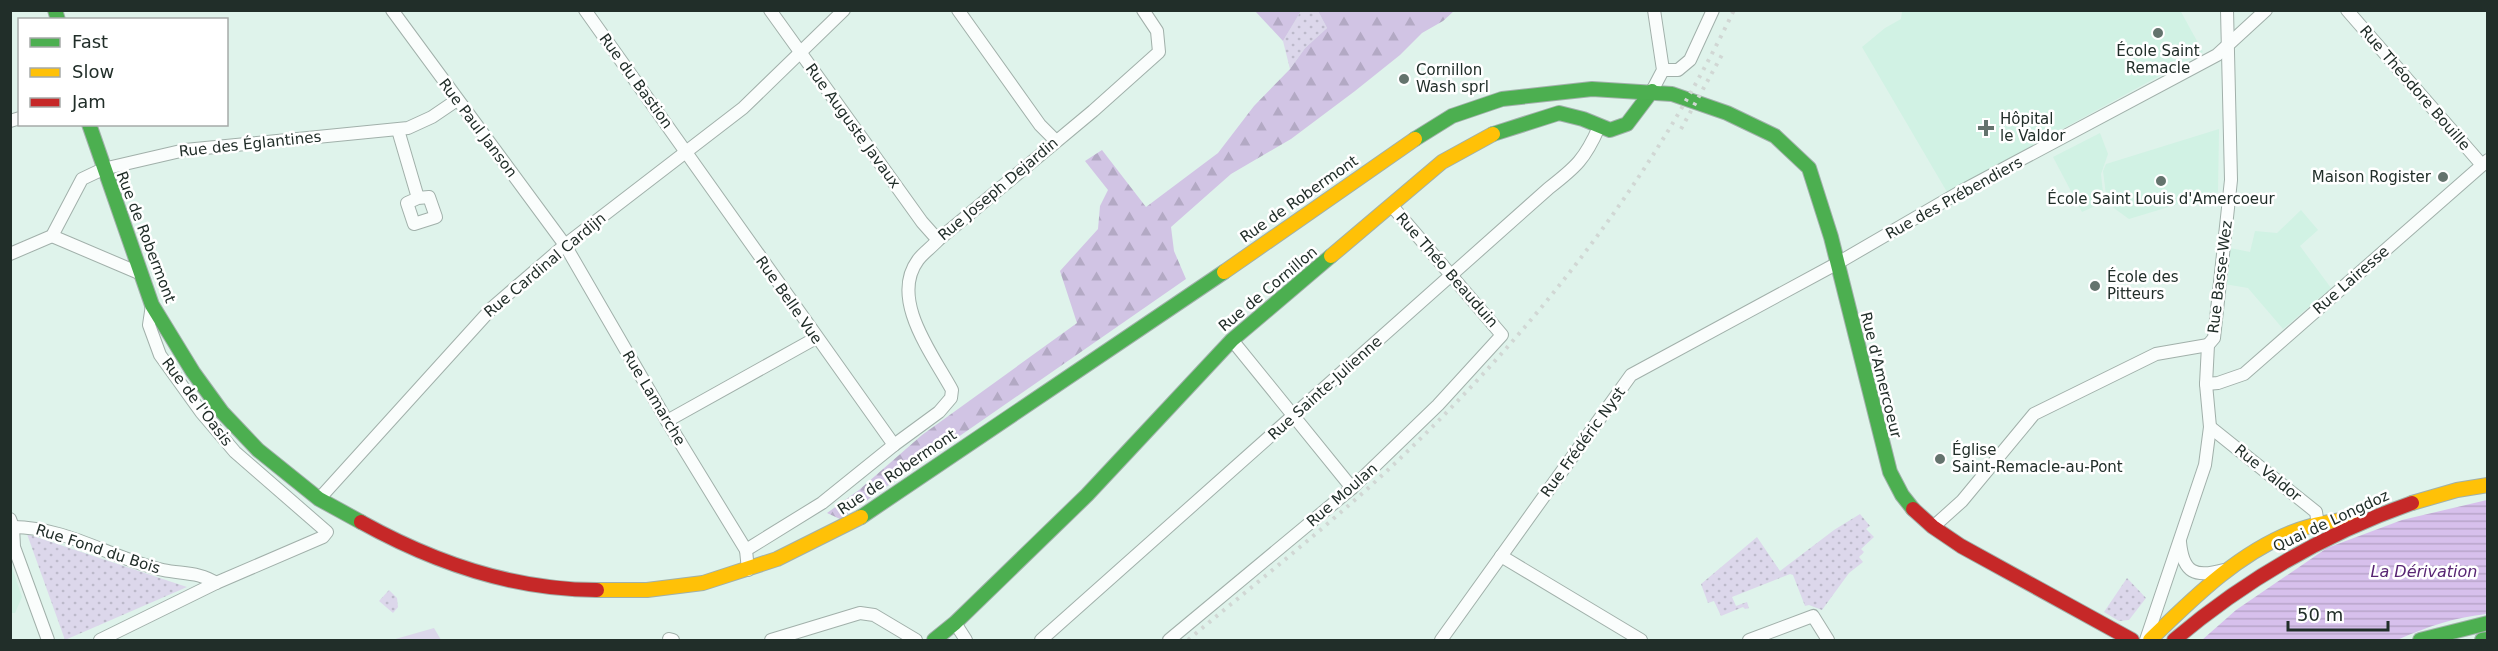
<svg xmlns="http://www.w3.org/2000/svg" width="2498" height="651" font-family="'DejaVu Sans',sans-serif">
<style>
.built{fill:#d1f2e4}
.green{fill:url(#green-dots)}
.forest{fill:url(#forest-firs)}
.pitch{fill:#dcd7eb}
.water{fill:url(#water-rules)}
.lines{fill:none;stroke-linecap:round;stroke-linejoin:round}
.street-casing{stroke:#a1b0aa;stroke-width:14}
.fast-casing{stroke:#a1b0aa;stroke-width:16}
.slow-casing{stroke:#a1b0aa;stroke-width:16}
.jam-casing{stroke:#a1b0aa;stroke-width:16}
.street{stroke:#fafdfc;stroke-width:12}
.fast{stroke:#4caf50;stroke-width:14}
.slow{stroke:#ffc107;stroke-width:14}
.jam{stroke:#c62828;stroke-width:14}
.rail{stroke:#d1d7d4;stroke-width:4;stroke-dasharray:3 6;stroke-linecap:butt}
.poi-dot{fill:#64736d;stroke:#fff;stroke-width:2}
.labels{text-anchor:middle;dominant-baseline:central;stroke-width:5;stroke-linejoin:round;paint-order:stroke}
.poi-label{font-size:15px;fill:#212e29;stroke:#fff;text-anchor:start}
.street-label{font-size:15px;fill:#212e29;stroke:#fff}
.water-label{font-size:16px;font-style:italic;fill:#582573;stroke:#fff}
</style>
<defs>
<pattern id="green-dots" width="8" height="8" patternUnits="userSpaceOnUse" patternTransform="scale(1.5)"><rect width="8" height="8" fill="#dcd7eb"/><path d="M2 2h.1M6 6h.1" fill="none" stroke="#bcb9ca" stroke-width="1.8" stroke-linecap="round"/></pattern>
<pattern id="forest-firs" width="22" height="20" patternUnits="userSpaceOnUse" patternTransform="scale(1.5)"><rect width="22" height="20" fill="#d1c4e4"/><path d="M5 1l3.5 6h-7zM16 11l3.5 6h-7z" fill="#b3a9c4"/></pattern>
<pattern id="water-rules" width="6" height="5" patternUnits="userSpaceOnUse" patternTransform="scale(1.5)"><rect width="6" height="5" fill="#d7c0ec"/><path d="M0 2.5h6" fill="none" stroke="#b8a5ca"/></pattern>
</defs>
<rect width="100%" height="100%" fill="#dff3eb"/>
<g class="built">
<path d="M2180,10L2203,52L1947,192L1862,47L1885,28L1901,19L1902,11Z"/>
<path d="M2219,129L2218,192L2129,219L2107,203L2103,171L2106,164Z"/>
<path d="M2100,133L2108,154L2101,174L2104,202L2082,212L2053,157Z"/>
<path d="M2301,210L2318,230L2300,246L2331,288L2283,329L2248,288L2224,284L2230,248L2250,252L2255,231L2277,233Z"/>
<path d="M11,565L22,597L15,613H11Z"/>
</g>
<g class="green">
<path d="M1301,11H1318L1327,28L1305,48L1290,69L1283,41Z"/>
<path d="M1860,514L1870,526L1866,529L1874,537L1861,549L1864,552L1859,557L1863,562L1849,573L1822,610L1809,605L1805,606L1793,575L1790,574L1732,597L1736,606L1747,602L1749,608L1745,609L1743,607L1721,616L1714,601L1708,603L1701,584L1757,537L1780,571L1834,530Z"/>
<path d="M27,534L187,587L65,640Z"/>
<path d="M2127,578L2146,598L2129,620L2119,621L2104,612Z"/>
<path d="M389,590L397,598L398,607L393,613L379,601Z"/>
</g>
<g class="forest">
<path d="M1255,11H1301L1283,41Z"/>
<path d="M1318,11H1454L1443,21L1422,33L1400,55L1355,91L1291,139L1231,174L1171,227L1174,251L1186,279L840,519L827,513L859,490L922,435L1077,323L1060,271L1098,229L1100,206L1108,190L1085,161L1102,150L1146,207L1218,153L1254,106L1290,69L1305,48L1327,28Z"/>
</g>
<path class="pitch" d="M434,628L441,640H392Z"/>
<path class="water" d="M2487,500V614C2456,617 2426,627 2397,640H2202L2236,610L2327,548L2402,520Z"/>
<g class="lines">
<g class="street-casing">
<g id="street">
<path d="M392,10L565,245L667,421L746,550"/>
<path d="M585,10L894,445"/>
<path d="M770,10L922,222L938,240"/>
<path d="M958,10L1040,125L1055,140"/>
<path d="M2347,10L2482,165"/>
<path d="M1663,70H1678L1690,60L1713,10"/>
<path d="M1652,91L1663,70L1654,10"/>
<path d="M10,121L20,118"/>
<path d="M398,130L418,198L407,203L414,224L436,217L429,197L418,198"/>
<path d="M52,236L139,273"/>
<path d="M10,254L52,236L82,179L103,169L185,150L408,128L432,117L457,100"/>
<path d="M1232,340L1352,488"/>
<path d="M2206,384L2218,383L2244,374L2488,160"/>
<path d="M667,421L816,338"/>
<path d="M2210,427L2316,512L2318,525"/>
<path d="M319,499L493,307L565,245L743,108L844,10"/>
<path d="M10,519L13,527L14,547L48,640"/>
<path d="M13,527C66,527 113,559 163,570C182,574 200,572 216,583"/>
<path d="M1933,527L1962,501L2034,414L2156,354L2208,345"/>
<path d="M2180,542C2183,573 2195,578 2224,570"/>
<path d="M1501,556L1641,640"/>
<path d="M748,570L746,550L822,503L894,445L939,412L951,398L952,390C933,355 889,299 918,260C923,253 932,247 938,240L1093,111L1159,52L1157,31L1143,10"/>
<path d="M955,623L966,640"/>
<path d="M669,639L673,640"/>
<path d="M100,640L216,583L323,537L327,532L235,452L201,412L160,355L149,325L152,305"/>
<path d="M771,640L860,613L874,615L916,640"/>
<path d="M1041,640L1549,188C1576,167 1585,159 1599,127"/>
<path d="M1169,640L1352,488L1438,405L1502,335L1392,206"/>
<path d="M1441,640L1631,375L1836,264L1960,192L2217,55L2266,10"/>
<path d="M1749,640L1813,616L1828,640"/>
<path d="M2146,640L2205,465L2210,427L2206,384L2208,345L2214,338L2231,180L2227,10"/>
</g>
</g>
<g class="fast-casing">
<g id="fast">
<path d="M55,10L58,20"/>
<path d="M89,124L152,305L193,372L222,412L258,450L319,499L361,522"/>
<path d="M1493,134L1559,113L1583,119L1610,130L1627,124L1652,91"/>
<path d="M1415,139L1452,116L1502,99L1592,89L1672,94L1727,113L1775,136L1809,168L1831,237L1890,472L1902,495L1913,509"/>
<path d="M861,517L1224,272"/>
<path d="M934,640L955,623L1087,495L1232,340L1331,256"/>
<path d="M2420,640L2488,623"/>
<path d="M2482,640L2488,639"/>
</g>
</g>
<g class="slow-casing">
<g id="slow">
<path d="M1331,256L1442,162L1493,134"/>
<path d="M1224,272L1415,139"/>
<path d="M2412,503L2457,490L2488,485"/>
<path d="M597,590H647L703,583L777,559L861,517"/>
<path d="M2150,640C2193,598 2240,551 2298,530C2316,523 2335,521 2353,518"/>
</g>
</g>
<g class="jam-casing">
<g id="jam">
<path d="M1913,509L1933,527L1961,546L2132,640"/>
<path d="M361,522C433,562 514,590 597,590"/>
<path d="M2174,640C2245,580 2324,534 2412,503"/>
</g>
</g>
<use href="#street" class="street"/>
<use href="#fast" class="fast"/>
<use href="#slow" class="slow"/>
<use href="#jam" class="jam"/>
<g class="rail">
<path d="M1681,129L1723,53"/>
<path d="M1188,640C1264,576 1344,514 1415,444C1545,317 1655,174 1734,10"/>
</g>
</g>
<g class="poi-dot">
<circle cx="2158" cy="33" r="6"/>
<circle cx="1404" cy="79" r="6"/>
<path d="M1983 119h6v6h6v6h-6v6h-6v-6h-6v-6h6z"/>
<circle cx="2443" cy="177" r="6"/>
<circle cx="2161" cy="181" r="6"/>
<circle cx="2095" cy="286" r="6"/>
<circle cx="1940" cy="459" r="6"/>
</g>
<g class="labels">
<g class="poi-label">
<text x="2158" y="51" text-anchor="middle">École Saint<tspan x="2158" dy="17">Remacle</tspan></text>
<text x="1416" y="70">Cornillon<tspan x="1416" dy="17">Wash sprl</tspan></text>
<text x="2000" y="119">Hôpital<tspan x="2000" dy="17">le Valdor</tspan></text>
<text x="2431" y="177" text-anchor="end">Maison Rogister</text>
<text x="2161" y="199" text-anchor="middle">École Saint Louis d'Amercoeur</text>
<text x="2107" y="277">École des<tspan x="2107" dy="17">Pitteurs</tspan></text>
<text x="1952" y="450">Église<tspan x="1952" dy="17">Saint-Remacle-au-Pont</tspan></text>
</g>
<g class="street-label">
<text transform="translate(636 81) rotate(54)">Rue du Bastion</text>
<text transform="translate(2415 88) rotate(49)">Rue Théodore Bouille</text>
<text transform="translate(853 126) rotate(54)">Rue Auguste Javaux</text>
<text transform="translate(478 128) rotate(53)">Rue Paul Janson</text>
<text transform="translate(250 144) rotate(-6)">Rue des Églantines</text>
<text transform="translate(998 189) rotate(-40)">Rue Joseph Dejardin</text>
<text transform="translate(1954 198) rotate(-29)">Rue des Prébendiers</text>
<text transform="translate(1299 199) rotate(-35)">Rue de Robermont</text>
<text transform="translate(146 237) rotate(69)">Rue de Robermont</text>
<text transform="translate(545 265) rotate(-40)">Rue Cardinal Cardijn</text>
<text transform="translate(1447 270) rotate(49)">Rue Théo Beauduin</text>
<text transform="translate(2220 277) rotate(-83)">Rue Basse-Wez</text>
<text transform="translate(2351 280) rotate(-41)">Rue Lairesse</text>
<text transform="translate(1268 289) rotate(-40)">Rue de Cornillon</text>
<text transform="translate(789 300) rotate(55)">Rue Belle Vue</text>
<text transform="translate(1881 375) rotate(76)">Rue d'Amercoeur</text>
<text transform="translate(1325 388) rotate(-42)">Rue Sainte-Julienne</text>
<text transform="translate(654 398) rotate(59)">Rue Lamarche</text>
<text transform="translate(197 402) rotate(53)">Rue de l'Oasis</text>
<text transform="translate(1583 442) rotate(-54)">Rue Frédéric Nyst</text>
<text transform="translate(897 472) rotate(-34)">Rue de Robermont</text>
<text transform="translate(2268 473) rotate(39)">Rue Valdor</text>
<text transform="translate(1342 495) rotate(-41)">Rue Moulan</text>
<text transform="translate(2331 521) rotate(-25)">Quai de Longdoz</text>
<text transform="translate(98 549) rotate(18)">Rue Fond du Bois</text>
</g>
<g class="water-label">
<text x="2424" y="571">La Dérivation</text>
</g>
</g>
<rect width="2498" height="651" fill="none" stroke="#212e29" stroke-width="24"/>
<rect x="18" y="18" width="210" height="108" fill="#ffffff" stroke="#a6aba9" stroke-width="1.5"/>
<rect x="30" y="38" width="30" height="9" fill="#4caf50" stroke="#a6aba9" stroke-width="1.5"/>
<text x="72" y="48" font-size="18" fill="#212e29">Fast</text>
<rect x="30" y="68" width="30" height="9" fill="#ffc107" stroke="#a6aba9" stroke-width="1.5"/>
<text x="72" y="78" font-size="18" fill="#212e29">Slow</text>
<rect x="30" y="98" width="30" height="9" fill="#c62828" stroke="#a6aba9" stroke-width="1.5"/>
<text x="72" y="108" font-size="18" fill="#212e29">Jam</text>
<path d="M2288 621v9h100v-9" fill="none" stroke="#212e29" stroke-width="3"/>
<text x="2297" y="621" font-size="18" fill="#212e29" stroke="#ffffff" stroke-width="4.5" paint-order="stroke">50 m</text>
</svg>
